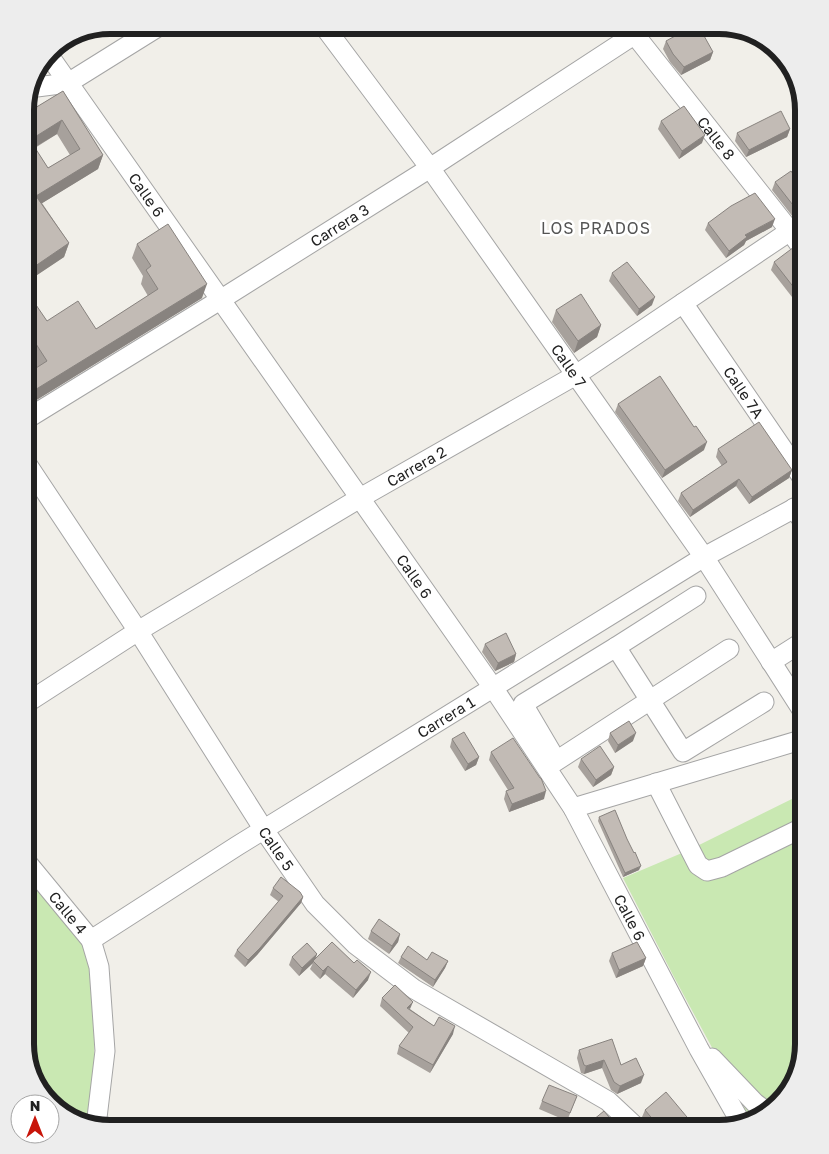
<svg xmlns="http://www.w3.org/2000/svg" width="829" height="1154" font-family="'Golos Text',sans-serif">
<style>
.grass{fill:#c9e8b2}
.lines{fill:none;stroke-linecap:round;stroke-linejoin:round}
.minor-casing{stroke:#a5a5a5;stroke-width:21}
.minor{stroke:#fff;stroke-width:19}
.wall{fill:#a7a19c;fill-rule:evenodd}
.shaded-wall{fill:#88837f}
.building{fill:#c2bbb5;stroke:#88837f;fill-rule:evenodd}
.labels{text-anchor:middle;dominant-baseline:central;stroke-width:5;stroke-linejoin:round;paint-order:stroke}
.street-label{font-size:15px;fill:#212121;stroke:#fff}
.neighbourhood-label{font-size:16px;letter-spacing:1px;fill:#545454;stroke:#fff}
.rim{fill:none;stroke:#212121;stroke-width:6}
</style>
<rect width="100%" height="100%" fill="#f1efe9"/>
<g class="grass">
<path d="M804,793V1044L793,1086L762,1117L751,1120L674,977L623,878L689,850Z"/>
<path d="M25,874L80,938L93,963L95,1111L90,1124L67,1117L37,1087L25,1044Z"/>
</g>
<g class="lines">
<g class="minor-casing">
<g id="minor">
<path id="s1" d="M323,25L430,168L704,557L804,713"/>
<path id="s2" d="M627,25L790,231L804,251"/>
<path id="s3" d="M48,54L494,689L573,808L699,1049L741,1123"/>
<path d="M29,88L68,83L161,25"/>
<path id="s4" d="M683,303L804,480"/>
<path id="s5" d="M25,420L220,300L430,168L649,25"/>
<path id="s6" d="M25,461L138,631L264,830L315,904L356,945L414,989L608,1101L638,1129"/>
<path d="M794,508L804,523"/>
<path d="M616,647L683,752L764,702"/>
<path d="M771,662L804,641"/>
<path id="s7" d="M25,704L138,631L360,498L576,375L790,231L804,224"/>
<path d="M556,760L523,704L616,647L696,596"/>
<path d="M547,767L729,649"/>
<path d="M656,783L698,865L707,871L722,867L804,827"/>
<path d="M573,808L804,739"/>
<path id="s8" d="M25,860L91,940L99,967L105,1051L96,1126"/>
<path id="s9" d="M91,940L237,846L704,557L804,503"/>
<path d="M712,1058L755,1103L767,1112"/>
</g>
</g>
<use href="#minor" class="minor"/>
</g>
<g class="wall">
<path d="M666,41L713,52L710,60L681,75L670,62L663,49Z"/>
<path d="M63,91L103,155L98,169L42,203L69,243L64,257L25,283V114ZM57,134L70,155L48,168L35,148Z"/>
<path d="M661,121L702,143L679,159L658,129Z"/>
<path d="M790,129L787,137L746,157L735,141L737,133Z"/>
<path d="M775,182L804,190V211L793,217L772,190Z"/>
<path d="M708,223L772,227L746,241L744,245L726,258L705,230Z"/>
<path d="M137,244L202,298L25,407V375L37,367L25,349V308L47,321L96,329L148,296L141,284L143,276L132,258Z"/>
<path d="M774,262L804,288L792,297L771,270Z"/>
<path d="M612,273L652,305L637,316L609,281Z"/>
<path d="M556,310L601,325L597,337L574,353L552,322Z"/>
<path d="M618,404L704,450L662,478L615,412Z"/>
<path d="M718,449L792,470L789,478L749,504L736,486L690,517L678,501L681,493L722,466L716,457Z"/>
<path d="M485,644L516,654L514,662L495,671L482,652Z"/>
<path d="M610,733L633,741L615,753L608,741Z"/>
<path d="M452,739L479,757L476,765L465,771L450,747Z"/>
<path d="M491,752L544,799L509,812L504,799L506,791L508,790L489,760Z"/>
<path d="M581,759L614,767L611,775L593,787L578,767Z"/>
<path d="M599,817L639,870L623,877L598,821Z"/>
<path d="M273,888L303,897L301,903L257,955L245,967L234,956L237,950L279,902L270,895Z"/>
<path d="M371,931L400,934L398,942L389,954L368,939Z"/>
<path d="M612,953L646,958L643,966L616,978L609,961Z"/>
<path d="M317,954L315,960L368,980L353,998L325,974L320,979L310,969L313,963L299,976L289,965L292,957Z"/>
<path d="M401,957L427,960L448,961L445,968L433,987L398,963Z"/>
<path d="M382,998L410,1009L434,1026L453,1034L430,1073L397,1054L399,1046L409,1033L380,1006Z"/>
<path d="M579,1050L621,1065L641,1083L617,1094L611,1090L602,1068L584,1074L581,1073L577,1058Z"/>
<path d="M577,1096L567,1121L539,1109L542,1101Z"/>
<path d="M645,1110L697,1129H660L657,1125L651,1129L642,1117Z"/>
</g>
<g class="shaded-wall">
<path d="M713,52L710,60L681,75L684,67Z"/>
<path d="M62,120L57,134L25,153L30,140Z"/>
<path d="M790,129L787,137L746,157L749,150Z"/>
<path d="M705,135L702,143L679,159L682,151Z"/>
<path d="M103,155L98,169L31,210L36,196Z"/>
<path d="M804,205V211L793,217L796,209Z"/>
<path d="M775,219L772,227L746,241L744,245L726,258L729,251L745,235Z"/>
<path d="M69,243L64,257L25,283V273Z"/>
<path d="M804,282V288L792,297L795,289Z"/>
<path d="M207,284L202,298L25,407V396Z"/>
<path d="M655,297L652,305L637,316L639,309Z"/>
<path d="M601,325L597,337L574,353L578,341Z"/>
<path d="M707,442L704,450L662,478L665,470Z"/>
<path d="M792,470L789,478L749,504L752,497Z"/>
<path d="M739,479L736,486L690,517L693,510Z"/>
<path d="M516,654L514,662L495,671L498,663Z"/>
<path d="M636,733L633,741L615,753L618,745Z"/>
<path d="M479,757L476,765L465,771L468,764Z"/>
<path d="M614,767L611,775L593,787L596,780Z"/>
<path d="M546,791L544,799L509,812L512,804Z"/>
<path d="M641,866L639,870L623,877L625,873Z"/>
<path d="M303,897L301,903L257,955L245,967L248,960Z"/>
<path d="M400,934L398,942L389,954L392,946Z"/>
<path d="M317,954L314,962L313,961V963L299,976L302,968Z"/>
<path d="M646,958L643,966L616,978L619,970Z"/>
<path d="M448,961L445,968L433,987L435,980Z"/>
<path d="M328,966L325,974L320,979L323,971Z"/>
<path d="M371,972L368,980L353,998L356,990Z"/>
<path d="M413,1002L410,1009L407,1008Z"/>
<path d="M455,1026L453,1034L430,1073L433,1065Z"/>
<path d="M604,1060L602,1068L584,1074L586,1066Z"/>
<path d="M644,1075L641,1083L617,1094L620,1086Z"/>
<path d="M659,1118L657,1125L652,1129L655,1122Z"/>
</g>
<g class="building">
<path d="M695,25H698L713,52L684,67L673,54L666,41Z"/>
<path d="M63,91L103,155L36,196L69,243L25,273V114ZM62,120L80,149L48,168L30,140Z"/>
<path d="M684,106L705,135L682,151L661,121Z"/>
<path d="M781,111L790,129L749,150L737,133Z"/>
<path d="M791,171L804,190V205L796,209L775,182Z"/>
<path d="M755,193L775,219L745,235L747,237L729,251L708,223L731,206Z"/>
<path d="M168,224L207,284L25,396V375L47,361L25,327V308L34,302L47,321L78,301L96,329L158,289L146,270L151,266L137,244Z"/>
<path d="M794,247L804,260V282L795,289L774,262Z"/>
<path d="M627,262L655,297L639,309L612,273Z"/>
<path d="M581,294L601,325L578,341L556,310Z"/>
<path d="M660,376L694,427L696,426L707,442L665,470L618,404Z"/>
<path d="M759,422L792,470L752,497L739,479L693,510L681,493L727,462L718,449Z"/>
<path d="M506,633L516,654L498,663L485,644Z"/>
<path d="M629,721L636,733L618,745L610,733Z"/>
<path d="M464,732L479,757L468,764L452,739Z"/>
<path d="M513,738L540,778H541L546,791L512,804L506,791L514,788L491,752Z"/>
<path d="M600,746L614,767L596,780L581,759Z"/>
<path d="M615,810L627,839L634,853L635,852L641,866L625,873L599,817Z"/>
<path d="M281,877L300,892L303,897L260,948L248,960L237,950L283,896L273,888Z"/>
<path d="M379,919L400,934L392,946L371,931Z"/>
<path d="M332,942L354,963L357,960L371,972L356,990L328,966L323,971L313,961Z"/>
<path d="M637,942L646,958L619,970L612,953Z"/>
<path d="M307,943L317,954L302,968L292,957Z"/>
<path d="M408,946L427,960L432,952L448,961L435,980L401,957Z"/>
<path d="M395,985L413,1002L407,1008L434,1026L439,1017L455,1026L433,1065L399,1046L413,1027L382,998Z"/>
<path d="M612,1039L621,1065L636,1058L644,1075L620,1086L614,1082L604,1060L586,1066L584,1065L579,1050Z"/>
<path d="M549,1085L577,1096L570,1113L542,1101Z"/>
<path d="M666,1092L697,1129H669L659,1118L655,1122L645,1110Z"/>
<path d="M604,1111L616,1126L613,1129H582Z"/>
</g>
<g class="labels">
<g class="street-label">
<text stroke="none"><textPath href="#s2" startOffset="144">Calle 8</textPath></text>
<text stroke="none"><textPath href="#s3" startOffset="172">Calle 6</textPath></text>
<text stroke="none"><textPath href="#s5" startOffset="370">Carrera 3</textPath></text>
<text stroke="none"><textPath href="#s1" startOffset="420">Calle 7</textPath></text>
<text stroke="none"><textPath href="#s4" startOffset="108">Calle 7A</textPath></text>
<text stroke="none"><textPath href="#s7" startOffset="458">Carrera 2</textPath></text>
<text stroke="none"><textPath href="#s3" startOffset="638">Calle 6</textPath></text>
<text stroke="none"><textPath href="#s9" startOffset="419">Carrera 1</textPath></text>
<text stroke="none"><textPath href="#s6" startOffset="462">Calle 5</textPath></text>
<text stroke="none"><textPath href="#s8" startOffset="68">Calle 4</textPath></text>
<text stroke="none"><textPath href="#s3" startOffset="1042">Calle 6</textPath></text>
</g>
<g class="neighbourhood-label">
<text x="596" y="228">LOS PRADOS</text>
</g>
</g>
<path d="M0 0H829V1154H0ZM110 34H719A76 76 0 0 1 795 110V1044A76 76 0 0 1 719 1120H110A76 76 0 0 1 34 1044V110A76 76 0 0 1 110 34Z" fill="#ededed" fill-rule="evenodd"/>
<path class="rim" d="M110 34H719A76 76 0 0 1 795 110V1044A76 76 0 0 1 719 1120H110A76 76 0 0 1 34 1044V110A76 76 0 0 1 110 34Z"/>
<g transform="translate(35 1119)"><circle r="24" fill="#ffffff" stroke="#a6a6a6"/>
<path d="M0-4L9 19L0 12L-9 19Z" fill="#c8150a"/>
<text y="-8" font-size="14" font-weight="bold" text-anchor="middle" fill="#212121">N</text>
</g>
</svg>
